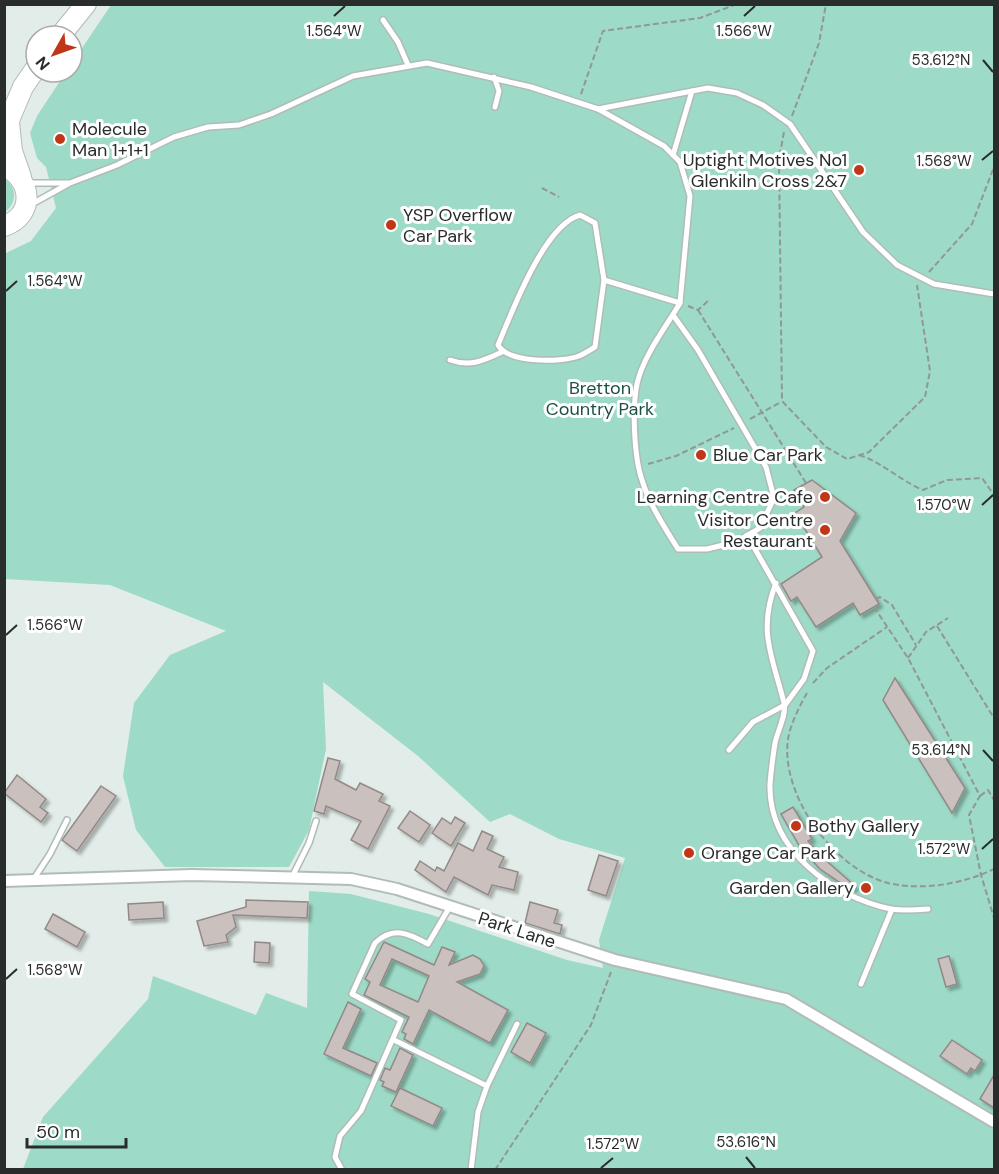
<svg xmlns="http://www.w3.org/2000/svg" width="999" height="1174" font-family="'DM Sans',sans-serif">
<style>
.green{fill:#9ddac8}
.building{fill:#cac0bd;stroke:#928986;stroke-width:1.5;fill-rule:evenodd;filter:url(#shadow)}
.lines{fill:none;stroke-linecap:round;stroke-linejoin:round}
.lane-casing{stroke:#b1bbb8;stroke-width:8}
.street-casing{stroke:#b1bbb8;stroke-width:14}
.highway-casing{stroke:#b1bbb8;stroke-width:22}
.path{stroke:#909895;stroke-width:2;stroke-dasharray:6 3;stroke-linecap:butt}
.lane{stroke:#fff;stroke-width:5}
.street{stroke:#fff;stroke-width:10}
.highway{stroke:#fff;stroke-width:20}
.ticks{fill:none;stroke:#282c2a;stroke-width:2}
.poi-dot{fill:#c13616;stroke:#fff;stroke-width:2}
.labels{text-anchor:middle;dominant-baseline:central;stroke-width:6;stroke-linejoin:round;paint-order:stroke}
.poi-label{font-size:18px;fill:#282c2a;stroke:#fff;text-anchor:start}
.park-label{font-size:18px;fill:#1c5043;stroke:#fff}
.street-label{font-size:18px;fill:#282c2a;stroke:#fff}
.ticks-label{font-size:15px;text-anchor:middle;fill:#282c2a;stroke:#fff;stroke-width:6;stroke-linejoin:round;paint-order:stroke}
</style>
<defs>
<filter id="shadow"><feDropShadow dx="3.5" dy="3.5" stdDeviation="1.5" flood-color="#0004"/></filter>
</defs>
<rect width="100%" height="100%" fill="#e2ece9"/>
<g class="green">
<path d="M111,5H994V1169H23L43,1117L148,999L153,976L256,1015L266,993L307,1008L309,891L351,894L429,914L567,960L603,968L599,940L625,858L559,839L510,814L490,822L418,756L323,682L326,749L309,830L289,867H165L136,830L123,776L134,703L170,655L226,631L110,585L5,579L4,254L31,241L56,208L46,167L37,158L30,133L37,116L66,72H72V63Z"/>
<path d="M5,179C17,188 17,203 5,212Z"/>
</g>
<g class="building">
<path d="M812,480L856,513L840,541L879,604L860,615L853,603L816,627L797,597L791,601L781,584L822,557L795,513L804,507L794,490Z"/>
<path d="M895,678L965,788L952,813L883,700Z"/>
<path d="M328,758L340,761L335,779L356,790L360,783L383,794L379,801L390,806L368,849L351,840L361,821L326,806L324,814L314,811Z"/>
<path d="M17,775L46,799L40,807L48,813L41,822L4,793Z"/>
<path d="M101,786L116,796L77,851L62,840Z"/>
<path d="M793,807L812,839L808,841L822,857L855,886L851,890L820,869L800,847L781,814Z"/>
<path d="M410,811L430,825L419,842L398,828Z"/>
<path d="M455,817L465,823L451,846L432,833L442,818L451,824Z"/>
<path d="M482,831L493,836L487,849L504,857L499,867L518,872L514,890L492,885L488,895L454,877L446,892L415,870L420,861L435,871L437,867L444,871L458,843L473,851Z"/>
<path d="M599,855L618,861L606,896L588,890Z"/>
<path d="M246,900L308,902L307,918L233,915L236,927L226,935L228,942L204,946L197,921L246,907Z"/>
<path d="M163,902L164,918L129,920L128,904Z"/>
<path d="M530,902L558,910L554,923L562,925L560,934L525,923Z"/>
<path d="M53,914L85,932L77,947L45,929Z"/>
<path d="M255,942L270,943L269,963L254,962Z"/>
<path d="M384,942L434,965L442,947L455,952L449,965L473,955L480,959L484,966L480,974L457,982L508,1010L490,1043L429,1010L413,1044L404,1039L406,1034L402,1032L409,1017L364,995L370,982L365,979ZM392,959L429,976L418,1002L380,985Z"/>
<path d="M949,956L957,984L946,987L938,959Z"/>
<path d="M348,1002L361,1009L343,1048L377,1063L371,1076L324,1054Z"/>
<path d="M527,1023L546,1033L530,1063L511,1052Z"/>
<path d="M952,1040L982,1060L975,1071L971,1068L967,1074L940,1056Z"/>
<path d="M400,1048L413,1055L396,1092L382,1086L384,1082L380,1080L385,1068L390,1070Z"/>
<path d="M994,1075V1108L980,1099Z"/>
<path d="M400,1088L442,1108L433,1126L391,1106Z"/>
</g>
<g class="lines">
<g class="lane-casing">
<g id="lane">
<path d="M383,20L398,42L408,65"/>
<path d="M494,77L499,91L495,107"/>
<path d="M598,109L708,88L737,93L763,105L790,124L863,232L897,265L934,284L994,294"/>
<path d="M673,155L692,91"/>
<path d="M27,183H70L117,165L174,137L208,127L239,125L271,114L353,76L427,63L531,87L598,109L664,146L680,162L690,196L680,303C666,327 643,356 637,384C632,408 634,457 642,480C649,504 665,528 678,549H707L736,542L760,528L774,498L766,467L698,350L673,315"/>
<path d="M32,204L68,184"/>
<path d="M580,215L595,223L604,280L595,347C590,350 584,354 579,356C560,363 508,363 498,345C512,312 544,225 580,215Z"/>
<path d="M604,280L680,303"/>
<path d="M450,360C470,367 483,361 502,352"/>
<path d="M776,583C757,631 773,658 784,703C787,714 777,732 775,743C773,756 771,771 770,784C768,850 833,897 891,909C903,911 916,910 928,909"/>
<path d="M729,750L753,722L785,705L804,679L813,651L747,535"/>
<path d="M292,877L309,843L316,821"/>
<path d="M33,880L50,854L67,820"/>
<path d="M861,984L892,909"/>
<path d="M394,1040L487,1086"/>
<path d="M342,1170L335,1157L340,1136L361,1111L401,1020L352,994L375,943C393,926 408,933 428,944L449,908"/>
<path d="M471,1170L478,1112L487,1086L517,1024"/>
</g>
</g>
<g class="street-casing">
<path id="street" d="M4,881L192,875L351,879L397,889L615,960L786,999L994,1122"/>
</g>
<g class="highway-casing">
<g id="highway">
<path d="M60,36L86,4"/>
<path d="M9,122L12,151L21,177"/>
<path d="M4,132L23,87L36,68"/>
<path d="M4,166C32,178 36,215 4,226"/>
</g>
</g>
<g class="path">
<path d="M581,94L603,31L700,18L737,4"/>
<path d="M792,116L819,43L826,4"/>
<path d="M784,132L779,159L782,401L826,447L847,459L869,452L925,397L930,371L917,285"/>
<path d="M542,188L559,197"/>
<path d="M929,272L972,224L994,167"/>
<path d="M688,306L698,310L709,300"/>
<path d="M698,310L806,483"/>
<path d="M750,419L781,402"/>
<path d="M859,455C882,462 899,480 923,490L947,480L982,478L994,495"/>
<path d="M648,464L676,456L734,428"/>
<path d="M876,599L880,597L892,605L916,645"/>
<path d="M874,607L908,658L980,796L969,815L981,875L994,918"/>
<path d="M937,626L994,718"/>
<path d="M908,658L926,632L948,618"/>
<path d="M813,683L827,668L887,627"/>
<path d="M807,693C799,707 791,723 788,739C780,795 834,869 888,883C922,891 963,884 994,869"/>
<path d="M980,796L988,790L994,800"/>
<path d="M495,1170L591,1025L611,972"/>
</g>
<use href="#lane" class="lane"/>
<use href="#street" class="street"/>
<use href="#highway" class="highway"/>
</g>
<path class="ticks" d="M334,16L345,6M744,16L755,6M983,60L993,72M982,160L993,151M6,291L17,281M982,505L993,495M6,635L17,625M983,750L993,761M982,849L993,839M6,979L17,969M746,1157L755,1168M601,1168L613,1158"/>
<g class="poi-dot">
<circle cx="60" cy="139" r="6"/>
<circle cx="859" cy="170" r="6"/>
<circle cx="391" cy="225" r="6"/>
<circle cx="701" cy="455" r="6"/>
<circle cx="825" cy="497" r="6"/>
<circle cx="825" cy="530" r="6"/>
<circle cx="796" cy="826" r="6"/>
<circle cx="689" cy="853" r="6"/>
<circle cx="866" cy="888" r="6"/>
</g>
<g class="labels">
<g class="poi-label">
<text x="72" y="129">Molecule<tspan x="72" dy="21">Man 1+1+1</tspan></text>
<text x="847" y="160" text-anchor="end">Uptight Motives No1<tspan x="847" dy="21">Glenkiln Cross 2&amp;7</tspan></text>
<text x="403" y="215">YSP Overflow<tspan x="403" dy="21">Car Park</tspan></text>
<text x="713" y="455">Blue Car Park</text>
<text x="813" y="497" text-anchor="end">Learning Centre Cafe</text>
<text x="813" y="520" text-anchor="end">Visitor Centre<tspan x="813" dy="21">Restaurant</tspan></text>
<text x="808" y="826">Bothy Gallery</text>
<text x="701" y="853">Orange Car Park</text>
<text x="854" y="888" text-anchor="end">Garden Gallery</text>
</g>
<g class="park-label">
<text x="600" y="388">Bretton<tspan x="600" dy="21">Country Park</tspan></text>
</g>
<g class="street-label">
<text transform="translate(517 930) rotate(18)">Park Lane</text>
</g>
</g>
<g class="ticks-label">
<text x="334" y="36">1.564°W</text>
<text x="744" y="36">1.566°W</text>
<text x="941" y="65">53.612°N</text>
<text x="944" y="166">1.568°W</text>
<text x="55" y="286">1.564°W</text>
<text x="944" y="510">1.570°W</text>
<text x="55" y="630">1.566°W</text>
<text x="941" y="755">53.614°N</text>
<text x="944" y="854">1.572°W</text>
<text x="55" y="975">1.568°W</text>
<text x="746" y="1147">53.616°N</text>
<text x="613" y="1149">1.572°W</text>
</g>
<rect width="999" height="1174" fill="none" stroke="#282c2a" stroke-width="12"/>
<g transform="translate(54 54) rotate(230)"><circle r="28" fill="#ffffff" stroke="#a9abaa" stroke-width="1.5"/>
<path d="M0-4.5L10 22L0 15L-10 22Z" fill="#c13616"/>
<text y="-9" font-size="16" font-weight="bold" text-anchor="middle" fill="#282c2a">N</text>
</g>
<path d="M27 1138v9h99v-9" fill="none" stroke="#282c2a" stroke-width="3"/>
<text x="36" y="1138" font-size="18" fill="#282c2a" stroke="#ffffff" stroke-width="4.5" paint-order="stroke">50 m</text>
</svg>
